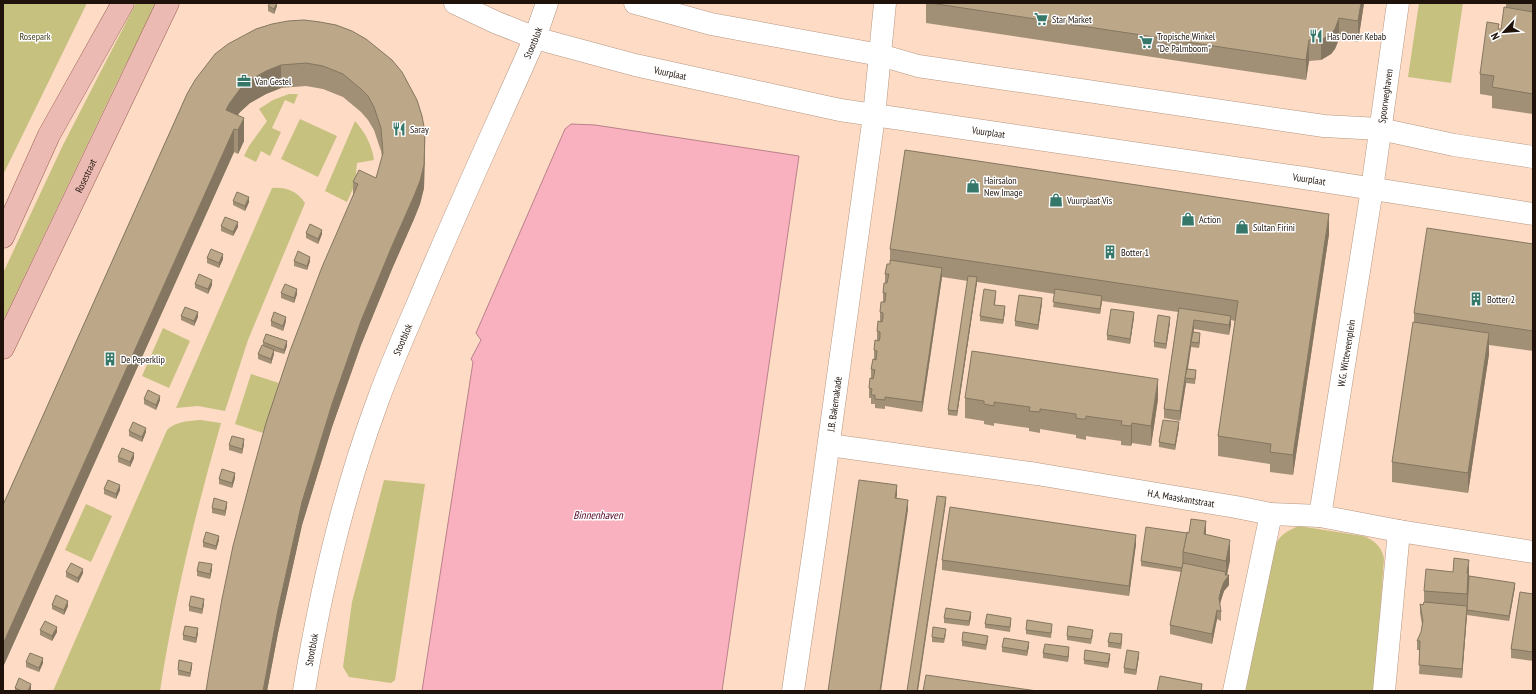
<svg xmlns="http://www.w3.org/2000/svg" width="1536" height="694" font-family="'PT Sans Narrow',sans-serif">
<style>
.green{fill:#c7c180}
.water{fill:#fab1bf;stroke:#b88189}
.lines{fill:none;stroke-linecap:round;stroke-linejoin:round}
.minor-casing{stroke:#b69782;stroke-width:23}
.major-casing{stroke:#9a6155;stroke-width:23}
.minor{stroke:#fff;stroke-width:22}
.major{stroke:#ebbab2;stroke-width:22}
.wall{fill:#a29076}
.shaded-wall{fill:#847660}
.building{fill:#bca889;stroke:#847660}
.labels{text-anchor:middle;dominant-baseline:central;stroke-width:3;stroke-linejoin:round;paint-order:stroke}
.poi-label{font-size:10px;fill:#1e120a;stroke:#fff;text-anchor:start}
.park-label{font-size:10px;fill:#45421c;stroke:#fff}
.street-label{font-size:10px;fill:#1e120a;stroke:#fff}
.water-label{font-size:11px;font-style:italic;fill:#520222;stroke:#fff}
</style>
<rect width="100%" height="100%" fill="#fddbc5"/>
<g class="green">
<path d="M3,3H87L3,175Z"/>
<path d="M136,3H157L119,78L3,321V273L63,145Z"/>
<path d="M1419,3H1463L1451,83L1408,77Z"/>
<path d="M289,94H298L294,104L285,100L272,128L281,132L270,156L261,151L256,162L244,156L249,146L267,121L259,109L273,100Z"/>
<path d="M300,119L337,136L318,177L281,159Z"/>
<path d="M355,121C365,132 372,145 374,160L357,163L355,184L347,202L325,191Z"/>
<path d="M272,188C286,187 297,191 305,203L248,340L225,411L198,406L176,408Z"/>
<path d="M163,328L190,341L169,388L142,376Z"/>
<path d="M251,374L279,383L263,433L235,424Z"/>
<path d="M201,420L221,423C196,511 174,600 160,691H53L167,430C176,421 189,421 201,420Z"/>
<path d="M384,480L425,484L395,680L391,683L349,677L343,667L352,602Z"/>
<path d="M86,504L112,516L91,562L65,550Z"/>
<path d="M1299,526L1363,536C1374,540 1381,546 1384,558L1375,691H1242L1275,545C1281,534 1287,531 1299,526Z"/>
</g>
<path class="water" d="M571,124L595,125L799,156L722,691H422L473,362L471,359L481,340L476,333L565,129Z"/>
<g class="lines">
<g class="minor-casing">
<g id="minor">
<path id="s1" d="M455,3L495,22L535,38L635,65L840,110L1304,178L1533,214"/>
<path d="M635,3L711,24L880,55L918,66L1324,126L1380,129L1454,145L1533,157"/>
<path id="s2" d="M829,445L1037,474L1236,507L1271,514L1320,516L1399,531L1533,552"/>
<path id="s3" d="M1320,516L1372,189L1398,3"/>
<path id="s4" d="M304,691C320,593 343,494 378,400C390,367 404,335 418,303C455,214 496,126 535,38L547,3"/>
<path id="s5" d="M793,691L816,535L874,116L885,3"/>
<path d="M1234,691L1271,514"/>
<path d="M1384,691L1399,531"/>
</g>
</g>
<g class="major-casing">
<g id="major">
<path d="M3,237L49,135L123,3"/>
<path id="s6" d="M3,348L168,3"/>
</g>
</g>
<use href="#minor" class="minor"/>
<use href="#major" class="major"/>
</g>
<g class="wall">
<path d="M277,3V6L274,14L268,11V6Z"/>
<path d="M926,3H1364L1358,42L1339,39L1335,49L1331,54L1321,60L1309,61L1306,80L926,23Z"/>
<path d="M1506,3H1533V114L1492,108V96L1480,94V74L1499,29H1501L1506,8Z"/>
<path d="M304,20L425,155L424,188L420,204L414,219L392,269L361,345L332,427L302,525L278,633L267,691H206L353,195V182L376,178L382,157L381,151L374,130L368,120L361,112L343,97L323,89L306,86L281,88L266,94L250,103L240,112L238,115L244,141L238,154L234,152L3,667V505L187,94Z"/>
<path d="M233,201L249,202L245,211L233,205Z"/>
<path d="M221,226L238,227L233,236L221,231Z"/>
<path d="M306,233L322,234L318,244L306,238Z"/>
<path d="M1329,234L1293,475L1270,472V464L1218,456V436L1235,321L1231,320L1229,335L1194,329L1193,332L1200,337L1199,348L1191,347L1188,369L1196,375L1195,384L1186,383L1180,421L1164,418V409L1178,312L1102,301L1100,314L1053,307L1055,294L977,282L957,416L948,415V410L968,281L942,277L922,412L885,406V409L875,408V404H871V398H869V388L871,378V369L874,359V350L877,340V331L880,321V312L883,302V293L885,283V274L890,264V249Z"/>
<path d="M1533,244V351L1489,345V354L1468,493L1392,482V462L1414,322V313Z"/>
<path d="M207,258L223,259L219,268L207,263Z"/>
<path d="M294,261H310L307,270L294,266Z"/>
<path d="M195,284L212,285L208,294L195,288Z"/>
<path d="M281,293L297,294L294,303L281,298Z"/>
<path d="M996,296L995,305L1005,311L1003,324L980,321V316Z"/>
<path d="M1042,303L1038,330L1015,326V321Z"/>
<path d="M181,316L198,317L194,326L181,320Z"/>
<path d="M1134,317L1130,344L1107,340V335Z"/>
<path d="M271,321H286L283,331L271,326Z"/>
<path d="M1170,322L1166,349L1154,347V342Z"/>
<path d="M263,342L287,346L284,354L274,351V354L271,364L258,359V354L263,345Z"/>
<path d="M965,398L1158,399L1151,446L1132,443L1131,446L1121,445V441L1092,437L1086,436V440L1076,438V435L1040,429V433L1029,431V428L994,423V426L984,424V421L965,418Z"/>
<path d="M144,399L160,400L156,410L144,404Z"/>
<path d="M1179,427L1175,450L1159,447V442Z"/>
<path d="M129,431L146,432L142,442L129,436Z"/>
<path d="M244,444L242,454L229,450V445Z"/>
<path d="M118,457L134,458L130,467L118,462Z"/>
<path d="M235,478L232,488L219,484V479Z"/>
<path d="M104,489L120,490L116,499L104,494Z"/>
<path d="M227,506L225,516L212,513V508Z"/>
<path d="M1187,533L1206,535L1230,560L1227,575L1229,585L1224,591L1220,604L1221,612V621L1217,619L1212,644L1170,634V625L1181,572L1141,566V561Z"/>
<path d="M219,540L216,550L203,547V542Z"/>
<path d="M1136,544L1129,596L942,570V560Z"/>
<path d="M212,569L210,579L197,576V571Z"/>
<path d="M66,572L83,573L78,583L66,577Z"/>
<path d="M1469,576L1515,587L1509,621L1467,615L1462,678L1419,674L1420,650H1417V641L1421,632L1422,625L1420,613V604L1423,605L1424,602V591Z"/>
<path d="M1533,594V661L1511,658V649Z"/>
<path d="M204,604L202,614L189,611V606Z"/>
<path d="M52,605L68,606L64,615L52,609Z"/>
<path d="M971,617L969,626L944,623V618Z"/>
<path d="M1011,623L1010,632L985,628V624Z"/>
<path d="M1052,629L1051,638L1026,634V630Z"/>
<path d="M40,630L57,632L52,641L40,635Z"/>
<path d="M198,633L196,643L183,640V635Z"/>
<path d="M946,634L944,643L932,642V637Z"/>
<path d="M1093,635L1091,644L1067,640V636Z"/>
<path d="M1122,639L1121,649L1108,647V642Z"/>
<path d="M988,640L986,650L962,646V641Z"/>
<path d="M1029,646L1027,656L1002,652V647Z"/>
<path d="M1069,652L1068,662L1043,658V653Z"/>
<path d="M1139,656L1136,675L1124,673V668Z"/>
<path d="M1110,658L1108,668L1084,664V660Z"/>
<path d="M26,662L43,663L39,672L26,667Z"/>
<path d="M192,667L190,677L178,675V670Z"/>
<path d="M15,688L31,689L30,691H15Z"/>
</g>
<g class="shaded-wall">
<path d="M277,3V6L274,14V9Z"/>
<path d="M1361,3H1364L1358,42V21Z"/>
<path d="M1339,18V39L1335,49L1331,54L1321,60V40Z"/>
<path d="M1309,40V61L1306,80V60Z"/>
<path d="M281,65V88L266,94L250,103L240,112L229,127L226,110L229,104L240,89L250,80L266,71Z"/>
<path d="M244,118V141L238,154V130Z"/>
<path d="M234,129V152L3,667V644Z"/>
<path d="M425,132L424,188L420,204L414,219L392,269L361,345L332,427L302,525L278,633L267,691H263L278,610L302,502L332,404Z"/>
<path d="M249,197V202L245,211V206Z"/>
<path d="M1329,214V234L1293,475V455Z"/>
<path d="M238,222V227L233,236V232Z"/>
<path d="M322,230V234L318,244V239Z"/>
<path d="M223,254V259L219,268V263Z"/>
<path d="M310,257V261L307,270V266Z"/>
<path d="M942,268V277L922,412V402Z"/>
<path d="M977,277V282L957,416V411Z"/>
<path d="M212,280V285L208,294V289Z"/>
<path d="M297,289V294L294,303V298Z"/>
<path d="M1102,296V301L1100,314V309Z"/>
<path d="M1042,298V303L1038,330V325Z"/>
<path d="M1005,306V311L1003,324V320Z"/>
<path d="M198,312V317L194,326V321Z"/>
<path d="M1134,312V317L1130,344V339Z"/>
<path d="M1231,316V325L1229,335V325Z"/>
<path d="M286,317V321L283,331V326Z"/>
<path d="M1170,317V322L1166,349V344Z"/>
<path d="M1194,320V329L1192,343L1191,342V347L1186,378H1185L1186,383L1180,421V411Z"/>
<path d="M1200,333V337L1199,348V343Z"/>
<path d="M1489,333V354L1468,493V473Z"/>
<path d="M287,341V346L284,354V350Z"/>
<path d="M274,350V354L271,364V359Z"/>
<path d="M1158,379V399L1151,446V426Z"/>
<path d="M160,396V400L156,410V405Z"/>
<path d="M1179,422V427L1175,450V445Z"/>
<path d="M1132,423V443L1131,446V426Z"/>
<path d="M146,428V432L142,442V437Z"/>
<path d="M244,439V444L242,454V449Z"/>
<path d="M134,453V458L130,467V462Z"/>
<path d="M235,473V478L232,488V483Z"/>
<path d="M120,485V490L116,499V494Z"/>
<path d="M897,485V495L895,508V498Z"/>
<path d="M946,497V502L918,691H917Z"/>
<path d="M908,500V510L881,691H880Z"/>
<path d="M227,502V506L225,516V511Z"/>
<path d="M1206,521V541L1204,534Z"/>
<path d="M1136,535V544L1129,596V586Z"/>
<path d="M219,536V540L216,550V546Z"/>
<path d="M1230,540V560L1226,579L1229,575V585L1224,591L1221,600L1219,607V598L1226,572V580V561Z"/>
<path d="M1469,560V581L1467,615L1462,678V669L1467,606V573Z"/>
<path d="M212,564V569L210,579V574Z"/>
<path d="M83,569V573L78,583V578Z"/>
<path d="M1515,583V587L1509,621V616Z"/>
<path d="M204,599V604L202,614V609Z"/>
<path d="M68,601V606L64,615V610Z"/>
<path d="M1217,610V619L1212,644V634Z"/>
<path d="M971,612V617L969,626V621Z"/>
<path d="M57,627V632L52,641V636Z"/>
<path d="M198,628V633L196,643V638Z"/>
<path d="M1122,634V639L1121,649V644Z"/>
<path d="M1029,642V646L1027,656V651Z"/>
<path d="M1069,647V652L1068,662V657Z"/>
<path d="M1139,652V656L1136,675V670Z"/>
<path d="M1110,654V658L1108,668V663Z"/>
<path d="M43,658V663L39,672V668Z"/>
<path d="M192,663V667L190,677V673Z"/>
<path d="M31,684V689L30,691H28Z"/>
</g>
<g class="building">
<path d="M270,3H277L274,9L268,6Z"/>
<path d="M930,3H1361L1358,21L1339,18L1335,29L1331,34L1321,40H1309L1306,60Z"/>
<path d="M1504,7L1533,12V94L1492,87L1494,76L1480,74L1487,22L1499,24L1498,29H1501Z"/>
<path d="M304,20L320,22L336,25L352,31L366,39L392,60L402,72L417,100L422,116L425,132L424,165L420,181L414,196L392,246L361,321L332,404L302,502L278,610L263,691H206L209,672L222,599L233,546L252,474L266,423L290,351L322,267L358,184L353,182L359,170L376,178L383,153L381,128L374,107L368,96L361,89L343,74L323,66L306,63L281,65L266,71L250,80L240,89L229,104L226,110L244,118L238,130L234,129L3,644V505L187,94L195,80L215,54L228,44L256,29L272,24L288,21Z"/>
<path d="M905,150L1329,214L1293,455L1270,452L1271,444L1218,436L1238,301L890,249Z"/>
<path d="M237,192L249,197L245,206L233,201Z"/>
<path d="M225,217L238,222L233,232L221,226Z"/>
<path d="M310,224L322,230L318,239L306,233Z"/>
<path d="M1427,228L1533,244V331L1414,313Z"/>
<path d="M211,249L223,254L219,263L207,258Z"/>
<path d="M298,251L310,257L307,266L294,261Z"/>
<path d="M890,260L942,268L922,402L885,397V400L875,399V395H871L872,389L869,388L870,378L873,379L875,370L871,369L873,359L876,360L877,351L874,350L875,340L879,341L880,337V332L877,331L878,321L882,322L883,318V313L880,312L881,302H885L886,293H883L884,283H887L889,274H885L887,264H890Z"/>
<path d="M199,274L212,280L208,289L195,284Z"/>
<path d="M968,276L977,277L957,411L948,410Z"/>
<path d="M285,284L297,289L294,298L281,293Z"/>
<path d="M984,289L996,291L994,305L1005,306L1003,320L980,316Z"/>
<path d="M1055,289L1102,296L1100,309L1053,302Z"/>
<path d="M1019,295L1042,298L1038,325L1015,321Z"/>
<path d="M185,307L198,312L194,321L181,316Z"/>
<path d="M1179,308L1231,316L1229,325L1194,320L1180,411L1164,409Z"/>
<path d="M1111,309L1134,312L1130,339L1107,335Z"/>
<path d="M274,312L286,317L283,326L271,321Z"/>
<path d="M1158,315L1170,317L1166,344L1154,342Z"/>
<path d="M1413,322L1489,333L1468,473L1392,462Z"/>
<path d="M1193,332L1200,333L1199,343L1191,342Z"/>
<path d="M266,334L287,341L284,350L263,342Z"/>
<path d="M262,345L274,350L271,359L258,354Z"/>
<path d="M972,351L1158,379L1151,426L1132,423L1131,426L1121,425L1122,421L1092,417L1086,416V419H1081L1076,418V414L1040,409V412L1029,411L1030,407L994,402V406L984,404V401L965,398Z"/>
<path d="M1187,369L1196,370L1195,379L1185,378Z"/>
<path d="M148,390L160,396L156,405L144,399Z"/>
<path d="M1163,420L1179,422L1175,445L1159,442Z"/>
<path d="M133,422L146,428L142,437L129,431Z"/>
<path d="M232,436L244,439L242,449L229,445Z"/>
<path d="M122,448L134,453L130,462L118,457Z"/>
<path d="M222,469L235,473L232,483L219,479Z"/>
<path d="M108,480L120,485L116,494L104,489Z"/>
<path d="M859,480L897,485L895,498L908,500L880,691H828Z"/>
<path d="M937,496L946,497L917,691H907Z"/>
<path d="M214,498L227,502L225,511L212,508Z"/>
<path d="M950,507L1136,535L1129,586L942,560Z"/>
<path d="M1191,519L1206,521L1204,534L1230,540L1226,561L1183,552L1187,532L1189,533Z"/>
<path d="M1146,527L1187,533L1183,552V563L1182,568L1141,561Z"/>
<path d="M206,532L219,536L216,546L203,542Z"/>
<path d="M1454,558L1469,560L1467,573H1468L1467,594L1424,591L1426,569L1453,572Z"/>
<path d="M199,562L212,564L210,574L197,571Z"/>
<path d="M71,563L83,569L78,578L66,572Z"/>
<path d="M1183,563L1226,572L1225,575H1229L1224,582L1221,590L1219,598L1221,612L1217,610L1212,634L1170,625Z"/>
<path d="M1469,576L1515,583L1509,616L1467,610Z"/>
<path d="M1520,592L1533,594V652L1511,649Z"/>
<path d="M56,595L68,601L64,610L52,605Z"/>
<path d="M191,596L204,599L202,609L189,606Z"/>
<path d="M1424,602L1467,606L1462,669L1419,665L1420,641H1417L1421,632L1423,621L1420,604L1423,605Z"/>
<path d="M946,608L971,612L969,621L944,618Z"/>
<path d="M987,614L1011,618L1010,627L985,624Z"/>
<path d="M1027,620L1052,624L1051,633L1026,630Z"/>
<path d="M45,621L57,627L52,636L40,630Z"/>
<path d="M185,626L198,628L196,638L183,635Z"/>
<path d="M1068,626L1093,630L1091,639L1067,636Z"/>
<path d="M933,627L946,629L944,639L932,637Z"/>
<path d="M963,632L988,636L986,645L962,641Z"/>
<path d="M1110,633L1122,634L1121,644L1108,642Z"/>
<path d="M1004,638L1029,642L1027,651L1002,647Z"/>
<path d="M1045,644L1069,647L1068,657L1043,653Z"/>
<path d="M1085,650L1110,654L1108,663L1084,660Z"/>
<path d="M1127,650L1139,652L1136,670L1124,668Z"/>
<path d="M30,653L43,658L39,668L26,662Z"/>
<path d="M179,660L192,663L190,673L178,670Z"/>
<path d="M926,675L1037,691H923Z"/>
<path d="M1160,676L1202,684L1201,691H1157Z"/>
<path d="M19,678L31,684L28,691H22L15,688Z"/>
</g>
<defs>
<g id="supermarket-bare" transform="scale(1.08)"><path d="M-6-5.5h2.5l.6 2H6L4.5 2H-2.5L-4.4-4H-6ZM-1.5 3.2a1.3 1.3 0 1 0 .1 0ZM3 3.2a1.3 1.3 0 1 0 .1 0Z" fill="#35786a" stroke="#fff" stroke-width="2.5" paint-order="stroke"/></g>
<g id="restaurant-bare" transform="scale(1.08)"><path d="M-5-6h1v4h1v-4h1v4h1v-4h1v5L-1.5 .5V6h-2V.5L-5-1ZM5-6V6H3V1.5H1.5Q1.5-4 5-6Z" fill="#35786a" stroke="#fff" stroke-width="2.5" paint-order="stroke"/></g>
<g id="office-bare" transform="scale(1.08)"><path d="M-6-3h4V-5.5h4V-3h4V5H-6ZM-1-4.5V-3h2v-1.5ZM-6 0V1H6V0Z" fill="#35786a" stroke="#fff" stroke-width="2.5" paint-order="stroke"/></g>
<g id="shop-bare" transform="scale(1.08)"><path d="M-5-2.5h2.3a2.7 3.5 0 0 1 5.4 0H5L5.5 6h-11ZM-1.5-2.5h3a1.5 2.3 0 0 0-3 0Z" fill="#35786a" stroke="#fff" stroke-width="2.5" paint-order="stroke"/></g>
<g id="building-bare" transform="scale(1.08)"><path d="M-4-6H4V6H1V3H-1V6H-4ZM-2.5-4.3h1.7v1.8h-1.7ZM.8-4.3h1.7v1.8H.8ZM-2.5-1h1.7V.8h-1.7ZM.8-1h1.7V.8H.8Z" fill="#35786a" stroke="#fff" stroke-width="2.5" paint-order="stroke"/></g>
</defs>
<g fill-rule="evenodd">
<use href="#supermarket-bare" x="1041" y="19"/>
<use href="#restaurant-bare" x="1316" y="36"/>
<use href="#supermarket-bare" x="1146" y="42"/>
<use href="#office-bare" x="244" y="81"/>
<use href="#restaurant-bare" x="399" y="129"/>
<use href="#shop-bare" x="973" y="186"/>
<use href="#shop-bare" x="1056" y="200"/>
<use href="#shop-bare" x="1188" y="219"/>
<use href="#shop-bare" x="1242" y="227"/>
<use href="#building-bare" x="1110" y="252"/>
<use href="#building-bare" x="1476" y="299"/>
<use href="#building-bare" x="110" y="359"/>
</g>
<g class="labels">
<g class="poi-label">
<text x="1052" y="19">Star Market</text>
<text x="1157" y="36">Tropische Winkel<tspan x="1157" dy="12">"De Palmboom"</tspan></text>
<text x="1327" y="36">Has Doner Kebab</text>
<text x="255" y="81">Van Gestel</text>
<text x="410" y="129">Saray</text>
<text x="984" y="180">Hairsalon<tspan x="984" dy="12">New Image</tspan></text>
<text x="1067" y="200">Vuurplaat Vis</text>
<text x="1199" y="219">Action</text>
<text x="1253" y="227">Sultan Firini</text>
<text x="1121" y="252">Botter 1</text>
<text x="1487" y="299">Botter 2</text>
<text x="121" y="359">De Peperklip</text>
</g>
<g class="park-label">
<text x="35" y="36">Rosepark</text>
</g>
<g class="street-label">
<text stroke="none"><textPath href="#s4" startOffset="690">Stootblok</textPath></text>
<text stroke="none"><textPath href="#s1" startOffset="227">Vuurplaat</textPath></text>
<text stroke="none"><textPath href="#s3" startOffset="425">Spoorweghaven</textPath></text>
<text stroke="none"><textPath href="#s1" startOffset="551">Vuurplaat</textPath></text>
<text stroke="none"><textPath href="#s6" startOffset="191">Rosestraat</textPath></text>
<text stroke="none"><textPath href="#s1" startOffset="875">Vuurplaat</textPath></text>
<text stroke="none"><textPath href="#s4" startOffset="366">Stootblok</textPath></text>
<text stroke="none"><textPath href="#s3" startOffset="165">W.G. Witteveenplein</textPath></text>
<text stroke="none"><textPath href="#s5" startOffset="290">J.B. Bakemakade</textPath></text>
<text stroke="none"><textPath href="#s2" startOffset="356">H.A. Maaskantstraat</textPath></text>
<text stroke="none"><textPath href="#s4" startOffset="42">Stootblok</textPath></text>
</g>
<g class="water-label">
<text x="598" y="515">Binnenhaven</text>
</g>
</g>
<rect width="1536" height="694" fill="none" stroke="#1e120a" stroke-width="8"/>
<g transform="translate(1504 32) rotate(244)" stroke="#ffffff" stroke-width="3" paint-order="stroke">
<path d="M0-3L7 15L0 10L-7 15Z" fill="#1e120a"/>
<text y="-6" font-size="11" font-weight="bold" text-anchor="middle" fill="#1e120a">N</text>
</g>
</svg>
